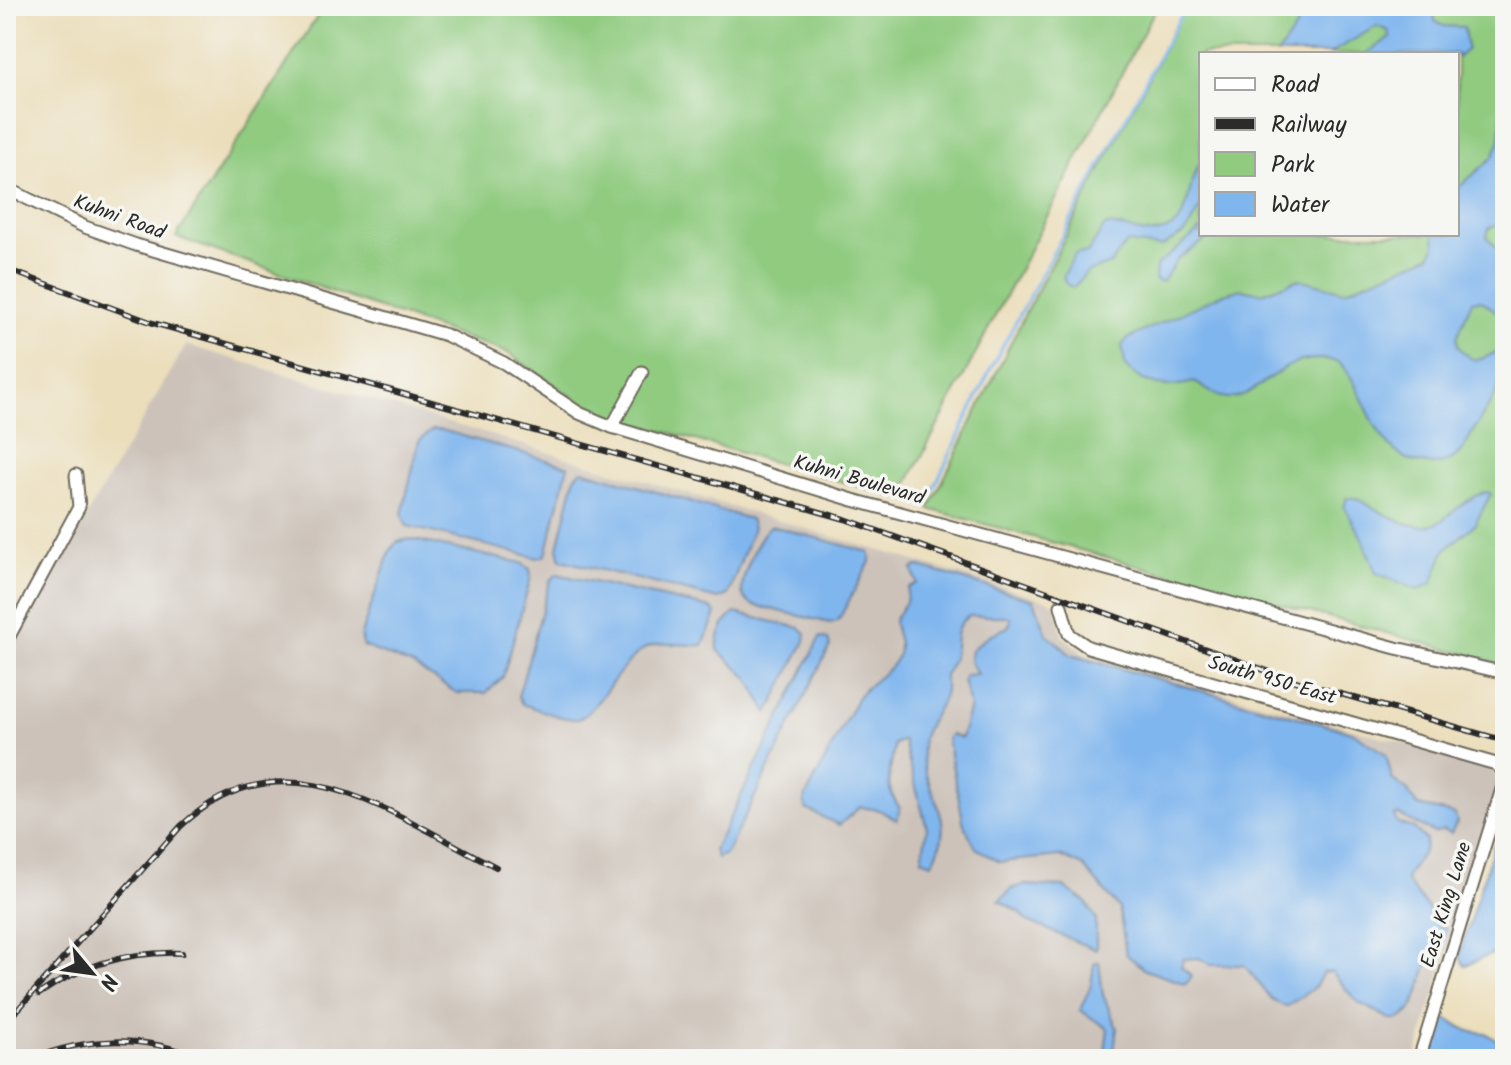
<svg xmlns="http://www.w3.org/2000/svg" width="1511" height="1065" font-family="Kalam,sans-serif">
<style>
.industrial{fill:#ccc2b9}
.green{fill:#90cb80;stroke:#5e7b56;stroke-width:2;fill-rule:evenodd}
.water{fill:#80b6ee;stroke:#56708c;stroke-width:2}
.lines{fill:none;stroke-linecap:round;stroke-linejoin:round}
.stream{stroke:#80b6ee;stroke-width:3}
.minor-casing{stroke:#6e6a5d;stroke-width:15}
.minor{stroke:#fff;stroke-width:11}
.rail-casing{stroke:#2b2b2b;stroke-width:6}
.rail{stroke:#f6f6f2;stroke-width:3;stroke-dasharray:9;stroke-linecap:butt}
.labels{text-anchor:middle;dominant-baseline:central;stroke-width:7;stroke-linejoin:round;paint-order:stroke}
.street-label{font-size:20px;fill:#2b2b2b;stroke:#f6f6f2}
</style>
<rect width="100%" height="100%" fill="#f6f6f2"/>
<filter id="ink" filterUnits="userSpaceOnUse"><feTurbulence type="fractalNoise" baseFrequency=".0125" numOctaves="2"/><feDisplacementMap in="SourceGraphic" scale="16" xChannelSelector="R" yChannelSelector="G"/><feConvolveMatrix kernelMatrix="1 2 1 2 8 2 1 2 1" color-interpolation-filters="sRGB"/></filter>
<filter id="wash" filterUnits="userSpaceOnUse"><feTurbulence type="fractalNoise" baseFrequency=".006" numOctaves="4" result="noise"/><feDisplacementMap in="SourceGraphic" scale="32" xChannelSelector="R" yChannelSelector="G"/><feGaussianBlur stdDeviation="1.8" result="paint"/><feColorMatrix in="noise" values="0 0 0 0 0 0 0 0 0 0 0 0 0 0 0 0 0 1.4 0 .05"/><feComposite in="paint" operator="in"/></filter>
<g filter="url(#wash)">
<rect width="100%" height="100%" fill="#ebdebb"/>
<path class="industrial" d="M186,345L1050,601L1056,607L1062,636L1084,654L1490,767L1499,781L1415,1059H6V654Z"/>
<g class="green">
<path d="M324,6H1157L900,498L593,411L508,353L176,237Z"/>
<path d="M1186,6H1505V665L929,509L1025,314ZM1201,54H1457V234H1201Z"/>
</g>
<g class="water">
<path d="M1320,6H1433L1435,21L1444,26L1464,27L1467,49L1457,58V54H1365L1390,38L1389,31L1377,26L1329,54H1278L1301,20Z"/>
<path d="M1505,70V223L1489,228L1487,237L1498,249L1505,250V318L1481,300L1472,301L1457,337L1458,346C1478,372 1484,354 1505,349C1505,390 1487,405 1469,439C1462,452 1451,464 1436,464C1373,468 1369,390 1339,362C1281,346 1262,399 1228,398C1213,397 1207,388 1194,382C1167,389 1145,388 1125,365L1122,345L1129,338L1220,295L1242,289L1262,293L1299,279L1344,291L1430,256L1435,247L1434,234H1457V189L1493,157L1500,139Z"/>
<path d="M1201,163V206L1186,232L1161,247L1126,243L1111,264L1087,272L1074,287L1067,285L1063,277L1075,254L1087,253L1105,226C1123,223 1136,235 1155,233C1197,228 1183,183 1201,163Z"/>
<path d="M1201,229V234H1214L1178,259L1162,282L1155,280L1156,266Z"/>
<path d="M432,430H442L568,466L546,555L538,558L407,526L402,514L419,441Z"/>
<path d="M582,470L750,519L753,528L728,595L718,599L561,560L558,548L575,477Z"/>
<path d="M1487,492L1491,494L1475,524L1445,550L1432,583L1418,590L1376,573L1361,536L1344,507L1347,498H1355C1381,510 1417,540 1444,519C1458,508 1469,497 1487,492Z"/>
<path d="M772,526L869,552L871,560L838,621L830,623L753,605C747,601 742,598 742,590C742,576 760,530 772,526Z"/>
<path d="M410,539L521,563L530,569L531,577L503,677L486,693H457L412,665L363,646L361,634L390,551L397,542Z"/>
<path d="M917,566L1034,600L1047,634L1071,655L1352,732L1386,754L1392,779L1407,790L1418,806L1455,814L1457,822L1451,833L1443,830L1434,833L1399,815L1394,816L1397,823L1414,828L1426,840C1427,856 1409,865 1406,881L1432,913L1437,924L1446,928C1445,944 1434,950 1428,963C1421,981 1417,1020 1392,1020L1357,1002L1332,972L1323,973L1315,987L1286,1007L1272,1000L1244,965H1211L1199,958L1183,959L1181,967L1192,976L1186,984L1145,970L1126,954L1119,908L1083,866L1060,856L999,862L976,848L964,825L947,739L951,734L961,738L970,707L963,680L965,675L977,674L970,662L971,650L989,635L1008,627L1011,619L1006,616H969C951,627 958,642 953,659C951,666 946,670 945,676C945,682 946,689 944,695C939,712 923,726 922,745C919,790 962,815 932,863L922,859L927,828L903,740L894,744C892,772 881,783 900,808L897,820L879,810L860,807L839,825L806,809L804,800L858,697C869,680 900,670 899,646C899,637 894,630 894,620L906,602L908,588L917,583L912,569Z"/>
<path d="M557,574L711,608L716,614L703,645C684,647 667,640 648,647C622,657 594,719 576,719C559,719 538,709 522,704L518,697L550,581Z"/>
<path d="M735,613L800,628L806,633L805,641L768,713L748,678L718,650C716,638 725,619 735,613Z"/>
<path d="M820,637L828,639L830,646L726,854L717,858L714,850Z"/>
<path d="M1505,835V953L1492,954L1465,966L1459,956L1494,845Z"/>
<path d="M1025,885L1064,887L1086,902L1096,919V950L1027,921L1020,912L999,901L1013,888Z"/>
<path d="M1099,962L1103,995L1117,1028L1113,1059H1104L1108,1029L1080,1010L1091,985L1094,964Z"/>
<path d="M1446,1019L1469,1031L1486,1033L1505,1046V1059L1463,1055L1428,1059L1440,1021Z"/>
</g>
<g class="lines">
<path class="stream" d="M927,503L991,368L1186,6"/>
</g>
</g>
<g filter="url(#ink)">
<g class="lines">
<g class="minor-casing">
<g id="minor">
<path d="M6,188L85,227L136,245L446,335L504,363L579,413L612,427L853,500L1396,648L1505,673"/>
<path d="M612,427L642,372"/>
<path d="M1061,606L1069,634L1088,647L1496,764L1504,772L1505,779L1419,1059"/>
<path d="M6,642L79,507L76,475"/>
</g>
</g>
<use href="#minor" class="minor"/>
<g class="rail-casing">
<g id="rail">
<path d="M6,269L153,323L845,519L1292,680L1505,741"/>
<path d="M39,994C83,964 129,951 182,953"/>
<path d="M6,1023L181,826C285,729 394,816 496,867"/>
<path d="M32,1059C85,1037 146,1034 200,1059"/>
</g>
</g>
<use href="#rail" class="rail"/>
</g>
</g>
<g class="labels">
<g class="street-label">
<text transform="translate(119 218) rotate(20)">Kuhni Road</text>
<text transform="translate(859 481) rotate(16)">Kuhni Boulevard</text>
<text transform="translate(1272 681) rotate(16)">South 950 East</text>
<text transform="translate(1447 905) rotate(-73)">East King Lane</text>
</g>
</g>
<rect width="1511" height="1065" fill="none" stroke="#f6f6f2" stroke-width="32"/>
<rect x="1199" y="52" width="260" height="184" fill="#f6f6f2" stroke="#a5a5a2" stroke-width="2"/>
<rect x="1215" y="78" width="40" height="12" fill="#ffffff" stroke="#a5a5a2" stroke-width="2"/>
<text x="1271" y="92" font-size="24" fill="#2b2b2b">Road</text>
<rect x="1215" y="118" width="40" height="12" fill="#2b2b2b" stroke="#a5a5a2" stroke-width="2"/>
<text x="1271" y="132" font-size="24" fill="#2b2b2b">Railway</text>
<rect x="1215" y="152" width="40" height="24" fill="#90cb80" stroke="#a5a5a2" stroke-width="2"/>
<text x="1271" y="172" font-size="24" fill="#2b2b2b">Park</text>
<rect x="1215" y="192" width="40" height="24" fill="#80b6ee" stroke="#a5a5a2" stroke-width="2"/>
<text x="1271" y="212" font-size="24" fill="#2b2b2b">Water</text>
<g transform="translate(92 973) rotate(119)" stroke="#f6f6f2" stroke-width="6" paint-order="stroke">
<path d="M0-6L14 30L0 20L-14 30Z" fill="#2b2b2b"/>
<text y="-12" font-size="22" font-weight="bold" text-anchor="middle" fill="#2b2b2b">N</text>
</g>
</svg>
